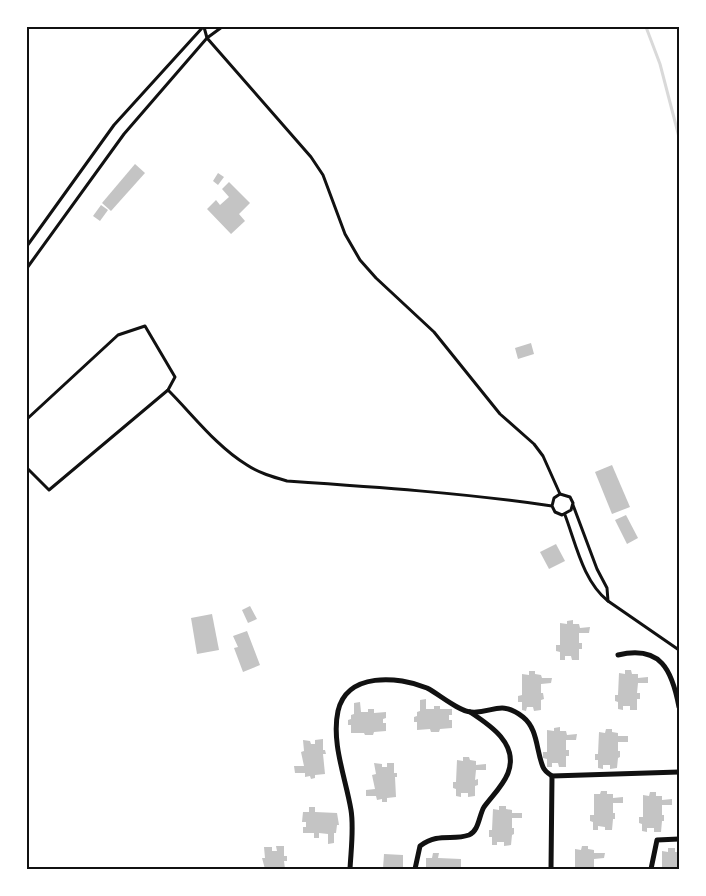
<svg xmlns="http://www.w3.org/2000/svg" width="706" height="896" font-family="Signika,sans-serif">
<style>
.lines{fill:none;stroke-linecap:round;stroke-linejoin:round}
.stream{stroke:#d9d9d9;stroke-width:3}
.building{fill:#c4c4c4}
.service{stroke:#111;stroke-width:3}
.minor{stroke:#111;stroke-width:5}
.neatline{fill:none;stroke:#111;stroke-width:2}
</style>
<rect width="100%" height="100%" fill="#fff"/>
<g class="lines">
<path class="stream" d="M646,27L660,64L679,137"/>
</g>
<g class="building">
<path d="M135,164L145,173L111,211L102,203Z"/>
<path d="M218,173L224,177L218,185L213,181Z"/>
<path d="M229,182L250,203L239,214L245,221L231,234L207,209L216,200L220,205L229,197L222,189Z"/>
<path d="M101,205L108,210L100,221L93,216Z"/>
<path d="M531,343L534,354L518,359L515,348Z"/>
<path d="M612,465L630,507L612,514L595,472Z"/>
<path d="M626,515L638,538L627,544L615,520Z"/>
<path d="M556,544L565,561L549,569L540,552Z"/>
<path d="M250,606L257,619L248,623L242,610Z"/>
<path d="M212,614L219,650L197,654L191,618Z"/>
<path d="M573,620V624H579L580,628L590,627L589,633H579V643H582V649H579V660H572L571,656H565V660H560V652L556,651V645H560V623L567,624V621Z"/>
<path d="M247,631L260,665L243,672L234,648L238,647L233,636Z"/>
<path d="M625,670H631L632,674H638V678L648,677V683H638L637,693H640V699H637V710H630V706H623V710L618,709V702L615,701V695H618L619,673L625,674Z"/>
<path d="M529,671H535V674L541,675L542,678H552L551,683L541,684V693H543L544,699L541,700V710L534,711L533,707H527L526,711L522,710V702H518V696L522,695V674L529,675Z"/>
<path d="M426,699V709H434V706H440V709H452V715H449V720H452V728L440,729L439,732H431L430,729L417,730V722H414V717L417,716V712L420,711V700Z"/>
<path d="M360,702L361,712H368V709H374V713L386,712V718L383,719V723H386V731L374,732L373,735H365L364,733H351V725H348V720L351,719V715L354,714V703Z"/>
<path d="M560,727V731H566L567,735L577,734L576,740H566V750H569V756H566V767H559L558,763H552V767H547V759L543,758V752H547V730L554,731V728Z"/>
<path d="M606,729H612V732L618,733V736H628V742H618V751H620V757L618,758L617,768L610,769V765H603V769L598,768V760H595V754H598L599,732L605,733Z"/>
<path d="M323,739V750H325L326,754H323L325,774L315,775V778L311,779L310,776L305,777V773H295L294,766H304L301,752L304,751L303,740L310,741L311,744H315V740Z"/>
<path d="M463,757H469L470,760L476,761V765L486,764V770H476L475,780L478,779V785L475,786V796L468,797V793H461V797L456,796V789L453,788V782H456L457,760L463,761Z"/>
<path d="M374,763L382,764V767H387V763H394V773H397V777H395L396,797L387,798V802H382V799L377,800L376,796H366V790L375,789L372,775L376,774Z"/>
<path d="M601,791H607V794H613V798L623,797V803H613V813H615V819H613L612,830H605V827L598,826V830H593V822L590,821V815H594V794H600Z"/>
<path d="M650,792H656V796H662V800L672,799V805H662V815H664V821H662L661,832H654V828H647V832L642,831V824L639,823V817H643V795L649,796Z"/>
<path d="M499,806H506V809L512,810V813H522V818H512V828H514V834L512,835L511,845L504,846V842H497V845H492V837H489V830H492L493,809L499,810Z"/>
<path d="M309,807H315V812L337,813L339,825H337L336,833H334V843L328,844V834L319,833V838H314V833H303V827H306V822H302L303,812H309Z"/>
<path d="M276,846H284V856H287V861H284L285,869H265L262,858H265L264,847H272V851H277Z"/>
<path d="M582,846H588V849L594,850V853H605L604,858L594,859V869H575V849L581,850Z"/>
<path d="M668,848H675V852H679V869H662V851L668,852Z"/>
<path d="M433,853H439L438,858L461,859V867H463V869L426,868V858H432Z"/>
<path d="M384,854L403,855V869H383Z"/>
</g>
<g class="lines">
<g class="service">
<path d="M204,27L207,38L311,157L323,175L345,234L360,260L376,278L434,332L500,414L534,444L543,456L560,494"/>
<path d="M27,246L114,125L203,27"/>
<path d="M27,268L124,134L207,38L222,27"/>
<path d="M168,390C193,415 217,447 247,465C259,473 273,477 287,481C376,487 463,493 552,506L555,512L562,515L571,510L573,503L570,497L560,494L554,498L552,506"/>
<path d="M27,419L118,335L145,326L175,377L168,390L49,490L27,468"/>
<path d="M573,505L597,569L607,588L608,601L679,650"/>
<path d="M565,515C576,544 583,581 608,601"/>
</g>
<g class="minor">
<path d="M618,655C661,645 672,670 679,707"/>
<path d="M350,869C351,850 354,828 351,810C346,779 331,743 338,711C347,672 398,676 427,688C439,694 458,711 471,712C492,714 500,699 523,717C538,729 536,750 543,767C544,770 549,774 552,776"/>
<path d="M415,869L420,846C439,832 452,841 469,835C479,831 479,815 484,807C492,796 503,786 508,773C519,744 490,725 470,712"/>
<path d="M551,869L552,776L679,772"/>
<path d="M651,869L657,840L679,839"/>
</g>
</g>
<rect width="706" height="896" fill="none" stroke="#ffffff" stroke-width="57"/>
<rect x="28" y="28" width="650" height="840" class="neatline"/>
</svg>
